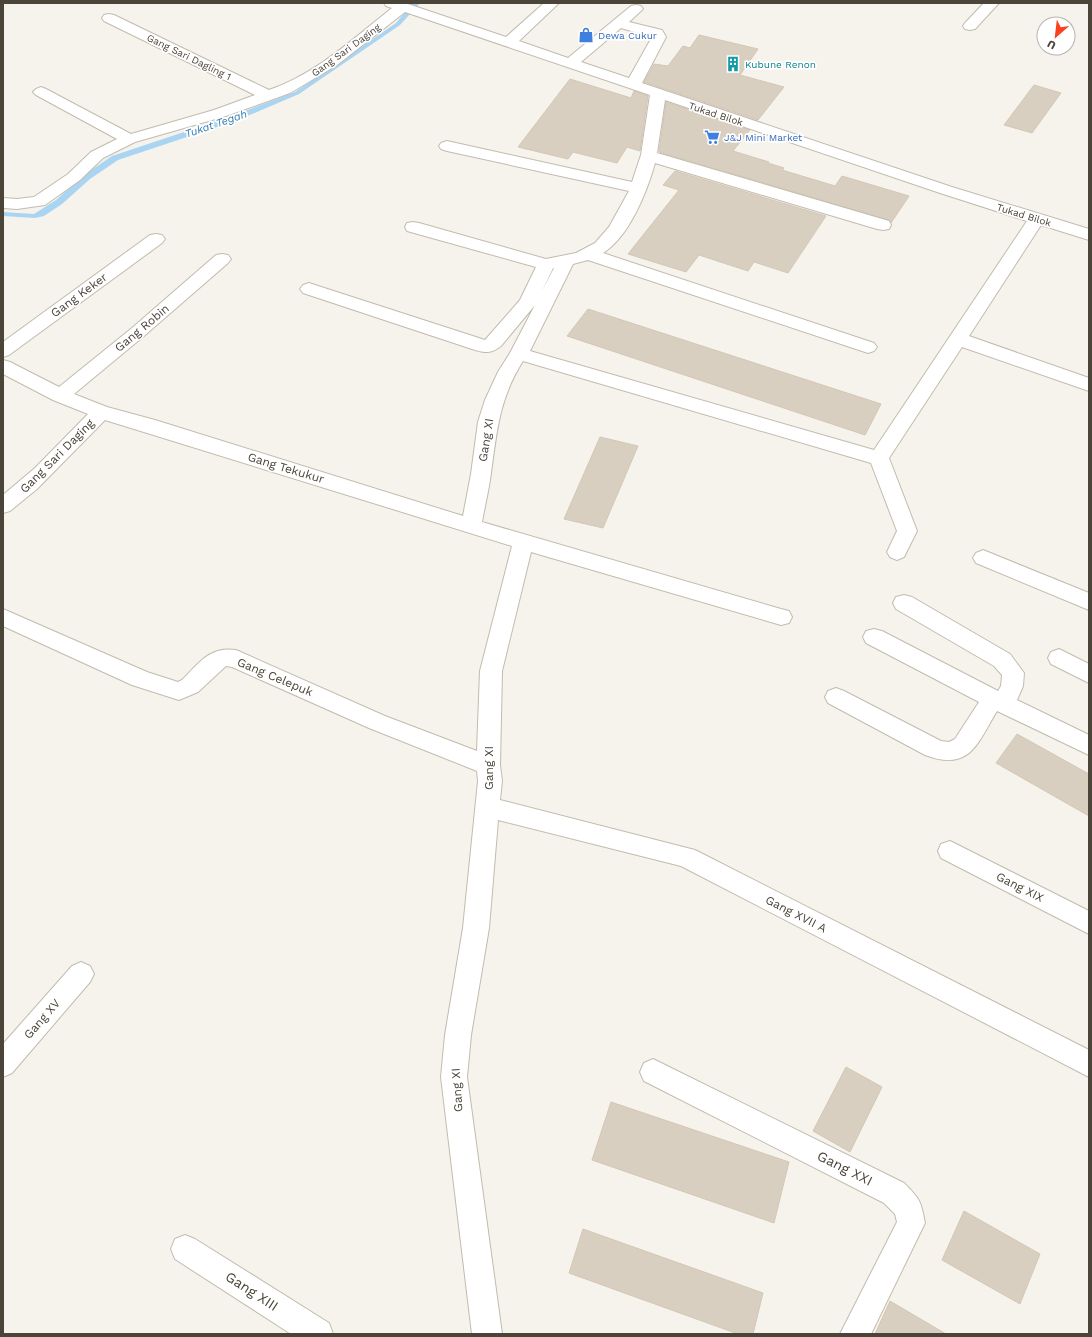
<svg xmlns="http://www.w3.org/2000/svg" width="1092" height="1337" font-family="'Work Sans',sans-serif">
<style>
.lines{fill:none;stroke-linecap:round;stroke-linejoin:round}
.stream{fill:#a9d4f2;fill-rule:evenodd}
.building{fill:#d8cfc1;stroke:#d3c7b4}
.minor-casing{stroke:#c2bbae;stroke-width:2}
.minor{fill:#fff;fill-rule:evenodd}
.labels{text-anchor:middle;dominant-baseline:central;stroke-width:3.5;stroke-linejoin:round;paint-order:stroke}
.far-shop-label{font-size:10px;fill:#366cbe;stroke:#fff;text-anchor:start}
.far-street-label{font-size:10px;fill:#4b4439;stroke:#fff}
.far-culture-label{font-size:10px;fill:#0d838f;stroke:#fff;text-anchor:start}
.far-water-label{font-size:11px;font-style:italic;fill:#2e7ab2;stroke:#fff}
.street-label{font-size:12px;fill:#4b4439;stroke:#fff}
.near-street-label{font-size:14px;fill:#4b4439;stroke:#fff}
</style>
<rect width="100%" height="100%" fill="#f6f3ec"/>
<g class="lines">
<path class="stream" d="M413,3H420L400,25L299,94L238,120L118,160L90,179L62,204L44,216L35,218L3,216V212L34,214L56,200L84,175L112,156L232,116L295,92L396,23Z"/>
</g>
<g class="building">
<path d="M699,35L758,49L740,75L784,87L758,120L644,82L654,64L668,66L683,46L690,48Z"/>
<path d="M570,79L631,98L634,91L648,96L640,151L627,147L617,163L573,152L568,159L518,147Z"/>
<path d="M1034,85L1061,93L1032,133L1004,125Z"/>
<path d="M666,102L750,130L733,151L769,162L768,163L784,168L782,170L835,186L842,176L909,196L891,223L889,220L659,152Z"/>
<path d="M675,171L826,216L788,273L754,262L748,271L699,255L686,272L628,254L679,190L663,185Z"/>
<path d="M588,309L881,404L865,435L567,336Z"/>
<path d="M600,437L638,446L603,528L564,519Z"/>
<path d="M1017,734L1089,774V816L996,763Z"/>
<path d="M846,1067L882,1087L850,1152L813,1131Z"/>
<path d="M611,1102L789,1162L774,1223L592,1160Z"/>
<path d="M964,1211L1040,1254L1020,1304L942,1260Z"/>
<path d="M583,1229L763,1293L753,1334H738L569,1273Z"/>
<path d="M890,1301L946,1334H875Z"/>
</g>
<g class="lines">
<g class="minor-casing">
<g id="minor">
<path d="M384,3H405L506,37L544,3H559L519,41L568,58L631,6L636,5L641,6L643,9L629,22L662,30L666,37L642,83L952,187L1089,229V240L1041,225L969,336L1089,378V391L962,347L889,458L917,531L904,557L897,560L890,557L887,552L897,531L871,463L523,361C499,399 497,430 491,473C489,489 485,505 482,522L781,609L789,611L792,617L789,623L781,625L531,552L502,671L500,765L502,781L500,800L695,850L1089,1050V1077L681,866L498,820L489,928L471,1035L467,1077L502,1334H472L441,1077L445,1035L463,928L478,781L477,771L369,728L232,667L226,666L198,692L179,700L132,685L3,626V609L147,672L178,682L182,680C199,663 210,646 236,650L385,716L477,751L480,671L512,546L105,420L37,489L10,511L3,513V495L35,468L88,414L53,400L3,374V360L10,362L59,387L132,328L216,255L222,254L228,255L231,259L228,263L144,336L74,394L107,407L155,420L463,516L471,474L478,422L485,400L498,372L510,353L535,305L501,346C491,354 484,353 472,349L303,293L300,289L303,285L309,283L315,285L485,340L520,300L536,267L407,231L405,227L407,223L413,222L419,223L546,259L576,253L595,243L609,227L629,191L447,151L441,149L439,146L441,143L447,141L632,182L641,155L650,95L405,12L337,65L290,93L226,116L135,142L103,158L80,180L45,205L17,209L3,208V198L17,199L34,197L68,174L91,152L117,139L36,95L33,92L36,89L41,87L46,89L131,134L214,110L255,95L104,21L102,18L104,15L109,14L114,15L269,90C316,74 354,38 392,8L386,6ZM621,28L652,37L629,78L581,62ZM665,100L940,193L1027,221L874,450L530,351L573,264L588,260L862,351L868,353L874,351L877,347L874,343L603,253C629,237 647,192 655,163L877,229L883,230L889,229L891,225L889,221L657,153ZM553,268H554L542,291Z"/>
<path d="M984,3H999L975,29L970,30L965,29L963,26L965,23Z"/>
<path d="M156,234L162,235L165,239L162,243L9,355L3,357V342L150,235Z"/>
<path d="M983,550L1089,593V610L976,563L973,558L976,553Z"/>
<path d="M904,595L912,597L1010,654L1024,673L1023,686L1017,700L1089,735V755L997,711C977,744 970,772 925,755L828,703L825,697L828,691L836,688L844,691L941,741L949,742L955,739L979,702L866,643L863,637L866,631L874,629L882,631L998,691L1001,686L1002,675L994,666L896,609L893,603L896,597Z"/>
<path d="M1059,649L1089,664V683L1051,664L1048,658L1051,652Z"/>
<path d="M950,841L1089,911V934L941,858L938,851L941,844Z"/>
<path d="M81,962L90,966L94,974L90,982L12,1073L3,1077V1044L72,966Z"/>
<path d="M653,1059L904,1183C920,1199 921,1201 925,1223L871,1334H840L897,1222L895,1214L884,1203L644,1081L640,1072L644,1063Z"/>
<path d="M185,1235L195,1239L329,1323L333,1334H291L175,1259L171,1249L175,1239Z"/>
</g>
</g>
<use href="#minor" class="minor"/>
</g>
<defs>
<g id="shop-bare" transform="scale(1.2)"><path d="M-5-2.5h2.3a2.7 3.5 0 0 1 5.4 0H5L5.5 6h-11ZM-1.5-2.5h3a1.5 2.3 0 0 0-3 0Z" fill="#3f7fe0" stroke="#fff" stroke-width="2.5" paint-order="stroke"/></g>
<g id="building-bare" transform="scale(1.2)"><path d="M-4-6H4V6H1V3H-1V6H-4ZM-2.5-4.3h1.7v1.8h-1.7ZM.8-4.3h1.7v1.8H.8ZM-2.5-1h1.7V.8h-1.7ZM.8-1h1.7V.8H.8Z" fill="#0f9aa8" stroke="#fff" stroke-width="2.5" paint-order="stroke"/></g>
<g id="supermarket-bare" transform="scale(1.2)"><path d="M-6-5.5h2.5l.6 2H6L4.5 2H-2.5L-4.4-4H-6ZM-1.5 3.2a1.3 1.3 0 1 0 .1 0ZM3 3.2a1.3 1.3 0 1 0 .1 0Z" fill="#3f7fe0" stroke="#fff" stroke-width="2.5" paint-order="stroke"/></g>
</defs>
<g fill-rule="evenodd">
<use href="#shop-bare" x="586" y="35"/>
<use href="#building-bare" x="733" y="64"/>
<use href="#supermarket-bare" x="712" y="137"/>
</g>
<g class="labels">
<g class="far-shop-label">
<text x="598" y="35">Dewa Cukur</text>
<text x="724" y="137">J&amp;J Mini Market</text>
</g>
<g class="far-street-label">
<text transform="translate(346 50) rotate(-36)">Gang Sari Daging</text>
<text transform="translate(189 57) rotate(26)">Gang Sari Dagling 1</text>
<text transform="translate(716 114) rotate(18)">Tukad Bilok</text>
<text transform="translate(1024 215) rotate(17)">Tukad Bilok</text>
</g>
<g class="far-culture-label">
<text x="745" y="64">Kubune Renon</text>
</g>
<g class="far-water-label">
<text transform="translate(216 124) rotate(-19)">Tukat Tegah</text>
</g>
<g class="street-label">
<text transform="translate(79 295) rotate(-36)">Gang Keker</text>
<text transform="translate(142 328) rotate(-40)">Gang Robin</text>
<text transform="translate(486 440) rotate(-81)">Gang XI</text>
<text transform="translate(57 456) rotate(-45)">Gang Sari Daging</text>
<text transform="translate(286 468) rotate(17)">Gang Tekukur</text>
<text transform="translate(275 677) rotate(23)">Gang Celepuk</text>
<text transform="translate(489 768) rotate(-90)">Gang XI</text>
<text transform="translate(1020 887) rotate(27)">Gang XIX</text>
<text transform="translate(796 914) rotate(27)">Gang XVII A</text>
<text transform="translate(42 1019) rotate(-49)">Gang XV</text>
<text transform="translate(457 1090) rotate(-94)">Gang XI</text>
</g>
<g class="near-street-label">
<text transform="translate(845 1168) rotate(27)">Gang XXI</text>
<text transform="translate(252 1291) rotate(33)">Gang XIII</text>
</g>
</g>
<rect width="1092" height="1337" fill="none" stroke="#4b4439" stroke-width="8"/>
<g transform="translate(1056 36) rotate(208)"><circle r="19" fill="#ffffff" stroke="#b7b4b0"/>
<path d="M0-3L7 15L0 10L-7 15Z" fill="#fc3f1d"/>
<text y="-6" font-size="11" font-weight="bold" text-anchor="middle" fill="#4b4439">U</text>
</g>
</svg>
